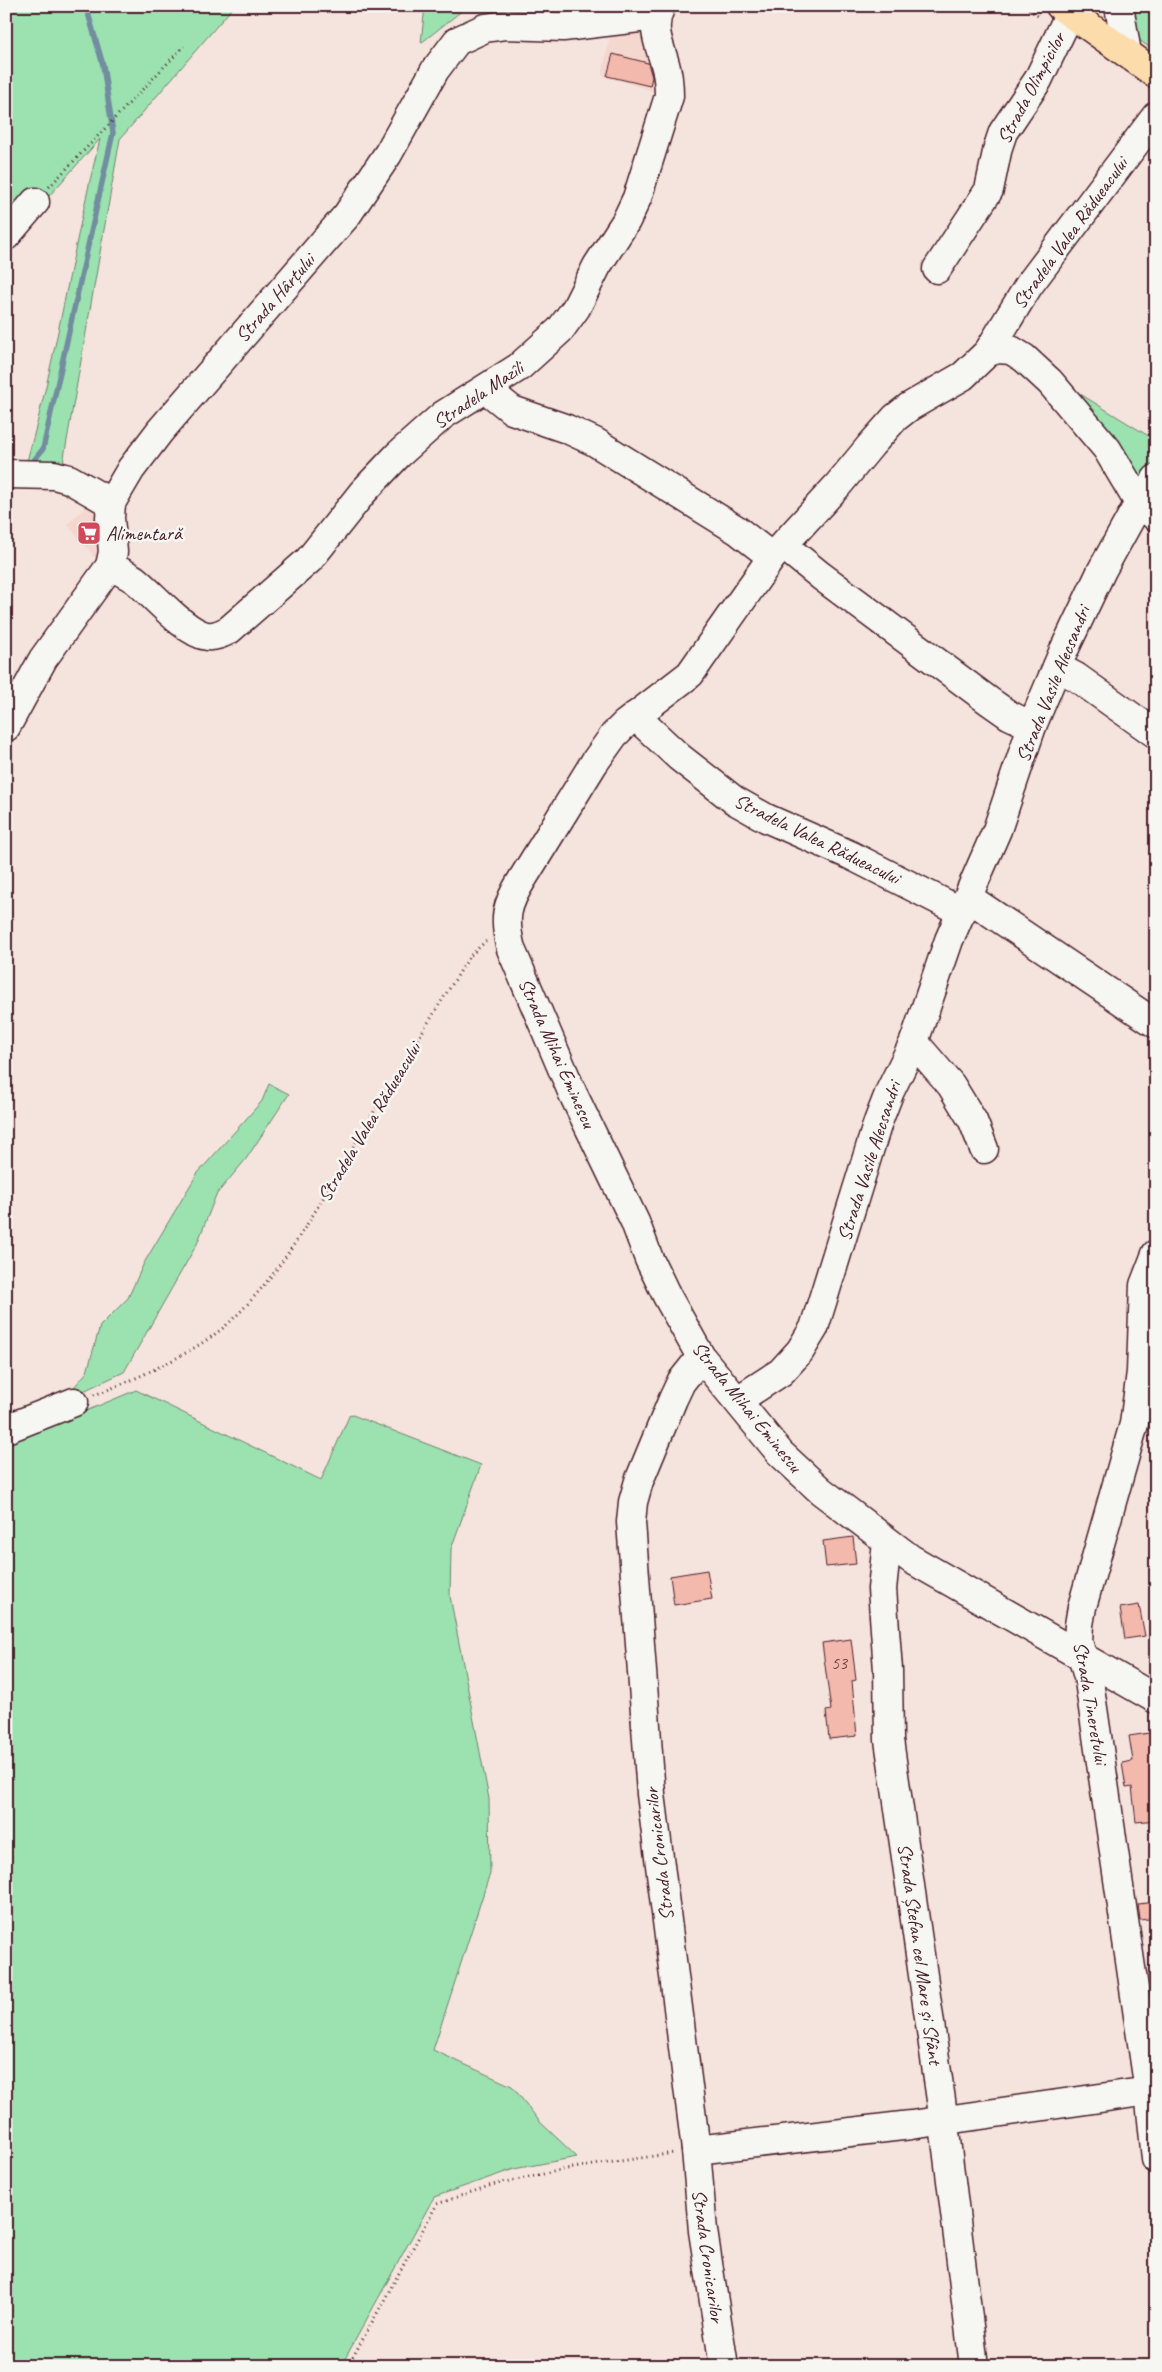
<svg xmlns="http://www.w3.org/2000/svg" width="1162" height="2372" font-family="Caveat,sans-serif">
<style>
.built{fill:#f4d7ce}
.green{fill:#9be2b0;stroke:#72806e}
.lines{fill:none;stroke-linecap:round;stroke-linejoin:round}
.stream{stroke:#728d9f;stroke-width:5.5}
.building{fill:#f3b9ac;stroke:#4a1f2b}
.minor-casing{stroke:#4a1f2b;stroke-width:31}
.major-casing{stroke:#4a1f2b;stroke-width:31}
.path{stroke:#4a1f2b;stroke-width:3;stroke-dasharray:1 4;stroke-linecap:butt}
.minor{stroke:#f6f6f2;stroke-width:28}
.major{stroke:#fddcac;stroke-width:28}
.labels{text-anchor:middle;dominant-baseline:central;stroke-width:5;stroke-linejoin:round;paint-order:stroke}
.number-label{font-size:18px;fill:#74464b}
.street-label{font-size:20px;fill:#4a1f2b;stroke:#f6f6f2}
.poi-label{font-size:20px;fill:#4a1f2b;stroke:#f6f6f2;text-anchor:start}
</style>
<rect width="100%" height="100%" fill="#f5e4dd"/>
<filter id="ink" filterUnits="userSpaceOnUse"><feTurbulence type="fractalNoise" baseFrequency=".02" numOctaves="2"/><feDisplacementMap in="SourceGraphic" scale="10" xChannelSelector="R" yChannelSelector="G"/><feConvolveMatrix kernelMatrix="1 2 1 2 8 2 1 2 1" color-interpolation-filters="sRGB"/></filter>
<g filter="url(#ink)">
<g class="built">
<path d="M644,32L658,93L602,75L610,35Z"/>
<path d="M91,502L103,523L100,564L67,524Z"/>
</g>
<g class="green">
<path d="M6,6H234L120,139L63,463L27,461C57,355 73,245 100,139L6,244Z"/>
<path d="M425,6H468L421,43Z"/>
<path d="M1128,6H1156V52L1132,35Z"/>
<path d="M1077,392L1147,435L1156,438V464L1140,487L1076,400Z"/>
<path d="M269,1084L289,1094L246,1159L216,1195L197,1244L124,1372L62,1401L87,1372L100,1326L128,1298L144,1263L197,1174L262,1101Z"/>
<path d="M136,1390L321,1480L350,1414L481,1465L451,1549L450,1596L489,1799L490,1873L433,2050L512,2086L540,2122L577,2157L514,2169L434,2197L341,2366H6V1440L74,1416Z"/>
</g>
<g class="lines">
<g class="stream">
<path d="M35,459L43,449L113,133L103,65L86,6"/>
<path d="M6,491L9,490"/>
</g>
</g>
<g class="building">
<path d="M613,54L648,63L652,77L650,86L607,76Z"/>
<path d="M853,1537L856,1564L826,1567L823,1541Z"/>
<path d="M707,1570L712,1599L674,1605L670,1576Z"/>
<path d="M1139,1605L1145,1636L1125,1639L1120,1608Z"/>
<path d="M851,1639L856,1680L852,1681L857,1736L829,1739L826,1711L831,1710L822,1643Z"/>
<path d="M1156,1732V1820L1136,1822L1132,1787L1126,1788L1122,1763L1133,1761L1129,1736Z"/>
<path d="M1156,1902V1918L1140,1920L1138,1904Z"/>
</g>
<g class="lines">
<g class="minor-casing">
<g id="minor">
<path d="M1119,6L1127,53"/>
<path d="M1156,116L1029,285L988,352L963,376L909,407L895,418L871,445L838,485L772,557L690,674L625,724L614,735L594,763L523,878C506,905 503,918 511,949L573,1094L635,1222L649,1259L667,1296L701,1357L780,1453L821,1491L911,1559L1156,1699"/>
<path d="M6,236L35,202"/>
<path d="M937,269L989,190L998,147L1003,132L1038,80L1070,13"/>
<path d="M988,352L998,349L1011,350L1024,358L1050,382L1107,449L1139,503L1156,517"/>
<path d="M486,389L512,410L567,429L595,442L737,530L772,557"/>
<path d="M6,474L54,475L69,479L111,503"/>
<path d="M784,546L821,576L989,701L1009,715L1032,726"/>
<path d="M110,566C118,570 126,574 134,579C152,593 185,633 207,636C215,637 223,633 229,630L309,560L363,492L398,455L443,415L519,367L560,330L576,308L597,266L626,221L637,198L669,96C669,85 668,74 665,64C659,43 650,27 661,6"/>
<path d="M1057,667L1076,677L1156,734"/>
<path d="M635,716L679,757L734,800L766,818L850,855L962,912"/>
<path d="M6,727L43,659L110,566L113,552L110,518L111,503L131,469L160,431L347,215L388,154L435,70L457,41L485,28L506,25L563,27L656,16"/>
<path d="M969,898L1156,1024"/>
<path d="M914,1042L951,1085L973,1121L984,1149"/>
<path d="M1156,1254L1144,1285L1141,1372L1134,1424L1082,1607L1079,1625L1078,1641L1089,1681L1149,2091L1156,2159"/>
<path d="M701,1357L681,1382L673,1399L639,1481L633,1502L631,1522L651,1794L696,2150L703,2231L724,2366"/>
<path d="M738,1400L781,1372L800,1351L814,1328L878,1122L890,1091L914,1042L949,940L997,830L1032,726L1064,650L1102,570L1139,503L1156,479"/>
<path d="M6,1429L74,1402"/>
<path d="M887,1542L882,1589L888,1670L889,1740L941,2100L974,2366"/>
<path d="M696,2150L911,2125L1156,2090"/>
</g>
</g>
<g class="major-casing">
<path id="major" d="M1060,6L1156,74"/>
</g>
<g class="path">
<path d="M1025,6L1039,17"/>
<path d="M49,187L184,46"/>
<path d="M94,1395C135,1380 201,1350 232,1320C286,1268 320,1203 357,1140C394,1078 431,1017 470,956L486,941"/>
<path d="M348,2366L437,2204L492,2185L567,2169L674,2153"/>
</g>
<use href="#minor" class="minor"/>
<use href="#major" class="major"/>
</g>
</g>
<defs>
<g id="supermarket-square" transform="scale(1.25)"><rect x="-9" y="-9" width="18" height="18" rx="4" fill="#d1495b" stroke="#f6f6f2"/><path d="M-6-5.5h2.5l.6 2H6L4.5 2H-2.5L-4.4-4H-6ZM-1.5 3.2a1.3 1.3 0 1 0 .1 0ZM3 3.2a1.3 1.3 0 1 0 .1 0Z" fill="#fff"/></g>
</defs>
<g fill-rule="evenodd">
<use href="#supermarket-square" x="89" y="533"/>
</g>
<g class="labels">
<g class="number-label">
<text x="839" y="1663">53</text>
</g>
<g class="street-label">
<text transform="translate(1031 88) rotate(-62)">Strada Olimpicilor</text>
<text transform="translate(1070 233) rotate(-54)">Stradela Valea Rădueacului</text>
<text transform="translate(275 298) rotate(-49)">Strada Hârțului</text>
<text transform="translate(478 395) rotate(-34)">Stradela Mazîli</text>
<text transform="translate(1053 684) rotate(-68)">Strada Vasile Alecsandri</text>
<text transform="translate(817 839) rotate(26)">Stradela Valea Rădueacului</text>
<text transform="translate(557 1053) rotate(66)">Strada Mihai Eminescu</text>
<text transform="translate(369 1122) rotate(-59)">Stradela Valea Rădueacului</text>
<text transform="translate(869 1161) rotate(-72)">Strada Vasile Alecsandri</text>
<text transform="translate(747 1407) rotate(51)">Strada Mihai Eminescu</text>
<text transform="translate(1091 1703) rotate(80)">Strada Tineretului</text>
<text transform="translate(659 1854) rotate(-97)">Strada Cronicarilor</text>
<text transform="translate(920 1954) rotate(82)">Strada Ștefan cel Mare și Sfânt</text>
<text transform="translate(708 2256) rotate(82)">Strada Cronicarilor</text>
</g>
<g class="poi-label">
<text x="106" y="533">Alimentară</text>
</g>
</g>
<rect width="1162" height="2372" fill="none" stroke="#f6f6f2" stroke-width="25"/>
<rect x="12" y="12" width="1137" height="2347" fill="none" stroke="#4a1f2b" stroke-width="2" filter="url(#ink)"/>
</svg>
